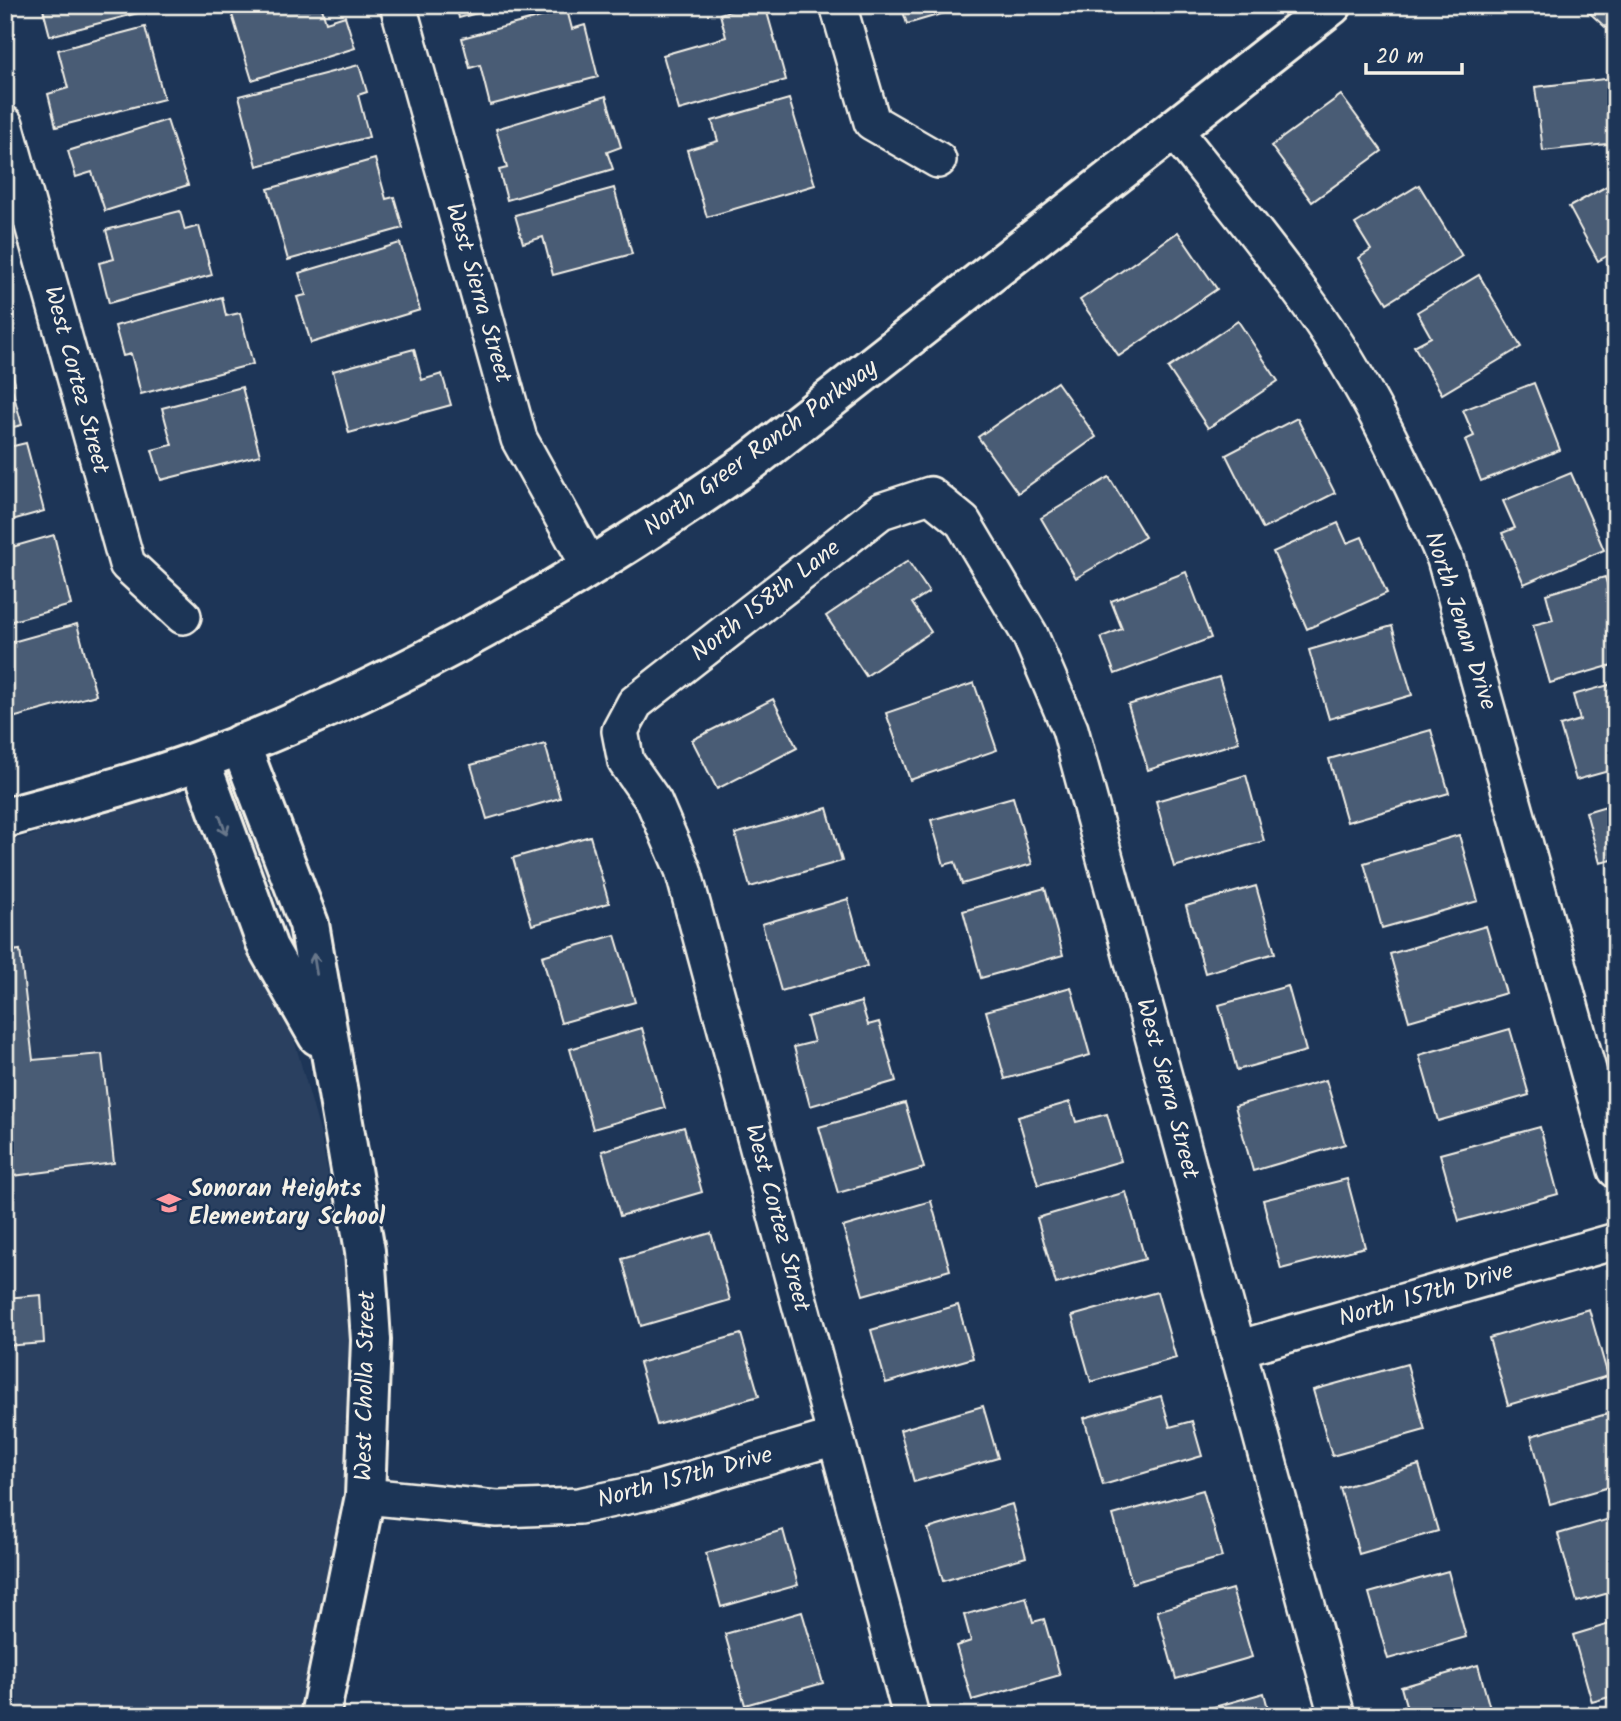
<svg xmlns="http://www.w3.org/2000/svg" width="1621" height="1721" font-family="Kalam,sans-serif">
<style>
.built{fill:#2a4060}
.building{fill:#485b74;stroke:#f4f1e8;stroke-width:2}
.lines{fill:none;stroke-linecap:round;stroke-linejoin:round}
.minor-casing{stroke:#f4f1e8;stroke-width:40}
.tertiary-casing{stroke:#f4f1e8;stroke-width:44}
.minor{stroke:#1d3557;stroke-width:35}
.tertiary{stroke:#1d3557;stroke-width:38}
.oneway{stroke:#68778a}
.labels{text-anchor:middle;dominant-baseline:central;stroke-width:5;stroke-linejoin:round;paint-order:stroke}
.street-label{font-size:24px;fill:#f4f1e8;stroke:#1d3557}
.poi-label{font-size:24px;font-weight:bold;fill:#f4f1e8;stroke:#1d3557;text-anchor:start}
</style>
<rect width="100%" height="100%" fill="#1d3557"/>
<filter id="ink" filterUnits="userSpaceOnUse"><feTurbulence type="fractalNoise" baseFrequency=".0143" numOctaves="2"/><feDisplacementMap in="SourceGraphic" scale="14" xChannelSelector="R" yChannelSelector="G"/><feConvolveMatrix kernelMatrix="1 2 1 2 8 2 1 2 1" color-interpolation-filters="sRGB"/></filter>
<g filter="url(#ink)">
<path class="built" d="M180,792L199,800L280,989L320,1132L347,1273L351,1379L341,1515L314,1672L301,1716H5V843Z"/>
<g class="building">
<path d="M42,5H161V7L50,36Z"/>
<path d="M240,5H321L326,22L345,16L355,48L252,80L230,8Z"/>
<path d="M456,5H506L459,18Z"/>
<path d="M749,5H765L786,80L679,110L663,55L726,37L720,14Z"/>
<path d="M901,5H972L907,24Z"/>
<path d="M1581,5H1616V37Z"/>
<path d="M567,10L572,29L585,25L598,77L490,105L480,65L470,68L462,38Z"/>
<path d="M145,27L164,99L56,127L48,94L68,88L58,50Z"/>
<path d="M359,65L367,92L358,95L369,137L257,166L239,96Z"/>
<path d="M1613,78L1616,143L1543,151L1535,87Z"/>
<path d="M1341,95L1382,151L1312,202L1271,146Z"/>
<path d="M606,96L621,147L607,152L613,169L507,200L499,170L507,168L496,129Z"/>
<path d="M789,99L815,185L707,217L687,150L718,141L712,121Z"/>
<path d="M167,120L188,185L105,211L92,172L76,177L68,151Z"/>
<path d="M375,159L386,199L394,197L403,228L288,260L268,189Z"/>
<path d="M1616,181V251L1598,261L1569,207Z"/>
<path d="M1419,185L1462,256L1387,303L1359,258L1371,250L1355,224Z"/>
<path d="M614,188L632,254L553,275L543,237L523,243L515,215Z"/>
<path d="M180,211L185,230L199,226L212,275L109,303L99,263L114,259L106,230Z"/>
<path d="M1178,232L1217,289L1119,356L1080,300Z"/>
<path d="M400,243L420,310L311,343L297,297L306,295L299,273Z"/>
<path d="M1479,275L1521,347L1442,394L1414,346L1431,337L1417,312Z"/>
<path d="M222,297L226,316L240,313L253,364L141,394L131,354L123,356L115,326Z"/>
<path d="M1238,321L1278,381L1208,428L1168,368Z"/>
<path d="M414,349L422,380L442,374L451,405L349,433L333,371Z"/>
<path d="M8,355L15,384L11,385L22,425L5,429Z"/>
<path d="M1057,382L1096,437L1018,493L978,437Z"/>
<path d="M1534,383L1560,450L1481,481L1465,440L1474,436L1463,410Z"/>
<path d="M242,387L260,455L161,480L152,450L172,445L162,408Z"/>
<path d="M1297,418L1335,493L1263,529L1226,455Z"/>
<path d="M26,443L44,511L5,522V448Z"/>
<path d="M1571,473L1604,550L1524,584L1502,533L1515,528L1503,501Z"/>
<path d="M1109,477L1145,537L1076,578L1041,518Z"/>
<path d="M1338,523L1347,543L1362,537L1387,593L1307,629L1273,552Z"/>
<path d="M54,535L71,605L5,623V549Z"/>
<path d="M908,561L929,592L912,603L931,632L866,676L826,616Z"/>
<path d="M1186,572L1211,638L1115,674L1101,637L1122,629L1111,601Z"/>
<path d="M1605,577L1613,603L1616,602V664L1550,683L1533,625L1553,620L1546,594Z"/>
<path d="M77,624L96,695L5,720V644Z"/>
<path d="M1392,626L1412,695L1329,719L1309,650Z"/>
<path d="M1219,677L1239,742L1148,770L1128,705Z"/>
<path d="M974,683L997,750L910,780L886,713Z"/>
<path d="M1616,683V769L1576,780L1560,726L1580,720L1573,695Z"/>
<path d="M773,699L797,748L717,789L692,740Z"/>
<path d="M1431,730L1449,793L1347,822L1329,759Z"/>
<path d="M545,744L560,798L487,819L471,765Z"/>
<path d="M1246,775L1264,841L1174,867L1156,801Z"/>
<path d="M1013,797L1032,864L962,884L955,862L944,865L931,820Z"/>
<path d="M1616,803V859L1600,863L1586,812Z"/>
<path d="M827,808L842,861L750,887L735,834Z"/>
<path d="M1459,835L1478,901L1382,928L1364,863Z"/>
<path d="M590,836L609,903L532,925L513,858Z"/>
<path d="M1256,886L1275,953L1205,973L1186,906Z"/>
<path d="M1045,888L1063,955L981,978L963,911Z"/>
<path d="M848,899L867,966L781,991L762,924Z"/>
<path d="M1486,926L1506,993L1409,1021L1390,954Z"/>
<path d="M615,935L635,1002L561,1023L542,956Z"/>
<path d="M20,950L33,1060L102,1054L114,1163L5,1177V952Z"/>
<path d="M1288,986L1306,1051L1237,1070L1219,1005Z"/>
<path d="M1071,987L1090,1055L1005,1079L986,1011Z"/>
<path d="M861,1002L868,1025L879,1022L896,1081L810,1106L794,1047L814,1042L807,1017Z"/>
<path d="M642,1028L665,1108L593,1129L570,1049Z"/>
<path d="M1510,1029L1529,1095L1438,1121L1419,1055Z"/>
<path d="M1326,1080L1345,1144L1253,1171L1235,1106Z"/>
<path d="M1070,1102L1076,1122L1107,1114L1121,1161L1038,1185L1018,1117Z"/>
<path d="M905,1103L924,1168L838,1193L819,1127Z"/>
<path d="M684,1127L702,1192L620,1216L602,1151Z"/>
<path d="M1540,1127L1558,1194L1459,1221L1440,1154Z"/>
<path d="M1347,1179L1365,1247L1281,1269L1263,1200Z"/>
<path d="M1126,1192L1145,1259L1056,1284L1037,1218Z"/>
<path d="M931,1201L950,1270L863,1295L843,1227Z"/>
<path d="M711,1233L730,1300L641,1326L622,1259Z"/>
<path d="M1157,1292L1176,1358L1091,1382L1072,1316Z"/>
<path d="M41,1295L44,1343L5,1346V1298Z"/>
<path d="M958,1305L973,1358L886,1383L871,1330Z"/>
<path d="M1589,1309L1608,1376L1508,1405L1489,1338Z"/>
<path d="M741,1334L759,1396L657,1425L639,1363Z"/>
<path d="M1407,1364L1425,1430L1332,1456L1313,1390Z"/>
<path d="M1161,1396L1170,1427L1192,1421L1202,1456L1103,1485L1084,1418Z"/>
<path d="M983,1406L998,1458L914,1482L900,1430Z"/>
<path d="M1610,1413L1616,1433V1485L1550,1504L1531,1436Z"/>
<path d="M1419,1465L1438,1531L1359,1554L1340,1488Z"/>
<path d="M1203,1490L1222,1557L1132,1583L1113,1515Z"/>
<path d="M1012,1504L1026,1557L943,1581L928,1529Z"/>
<path d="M1616,1517V1591L1577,1602L1558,1534Z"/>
<path d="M783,1530L798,1585L721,1607L706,1553Z"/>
<path d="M1448,1571L1466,1637L1388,1659L1369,1593Z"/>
<path d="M1232,1589L1252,1657L1176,1679L1157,1611Z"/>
<path d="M1026,1597L1033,1622L1044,1619L1060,1675L972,1700L956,1646L971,1641L964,1615Z"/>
<path d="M802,1612L823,1683L745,1705L725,1634Z"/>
<path d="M1616,1622V1695L1592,1702L1573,1635Z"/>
<path d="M1478,1665L1492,1716H1409L1401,1687Z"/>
<path d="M1264,1693L1270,1716H1182Z"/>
</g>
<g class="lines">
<g class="minor-casing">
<g id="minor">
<path d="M398,5L519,439L590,567"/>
<path d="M838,5L872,122L938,160"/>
<path d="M5,124L127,564L183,616"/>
<path d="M1175,131C1220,188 1267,245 1309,304C1365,382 1407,471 1445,559L1616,1170"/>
<path d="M1237,1349L1616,1241"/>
<path d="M365,1496L497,1509L579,1506L651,1491L835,1437"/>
<path d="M911,1716L683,870L654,802L626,762L620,731L635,703L881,511L930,495L963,522L1030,635L1070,729L1337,1716"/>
</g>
</g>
<g class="tertiary-casing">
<g id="tertiary">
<path d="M240,744L309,924L365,1251L371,1340L365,1496L320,1716"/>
<path d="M200,761L268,948L318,1036"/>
<path d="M5,818C70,800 135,784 198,761C395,689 578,581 750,462L1332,5"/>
</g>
</g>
<use href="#minor" class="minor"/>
<use href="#tertiary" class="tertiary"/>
</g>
<defs><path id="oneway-shaft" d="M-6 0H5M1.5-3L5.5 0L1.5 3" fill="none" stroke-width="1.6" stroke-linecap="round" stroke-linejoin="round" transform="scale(1.75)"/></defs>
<g class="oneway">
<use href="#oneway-shaft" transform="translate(223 825) rotate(70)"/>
<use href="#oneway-shaft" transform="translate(315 964) rotate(-99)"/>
</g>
</g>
<defs>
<g id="school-bare" transform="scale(1.89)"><path d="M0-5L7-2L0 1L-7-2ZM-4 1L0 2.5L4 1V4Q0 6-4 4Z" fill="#ff9aa2" stroke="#1d3557" stroke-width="2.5" paint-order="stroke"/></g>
</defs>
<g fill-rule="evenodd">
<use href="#school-bare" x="169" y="1203"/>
</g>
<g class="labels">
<g class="street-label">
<text transform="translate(478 293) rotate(74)">West Sierra Street</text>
<text transform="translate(76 380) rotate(75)">West Cortez Street</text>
<text transform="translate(761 448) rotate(-36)">North Greer Ranch Parkway</text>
<text transform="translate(766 601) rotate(-38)">North 158th Lane</text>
<text transform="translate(1460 621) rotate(72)">North Jenan Drive</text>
<text transform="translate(1167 1089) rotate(75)">West Sierra Street</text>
<text transform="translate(777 1218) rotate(75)">West Cortez Street</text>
<text transform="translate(1426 1295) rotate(-16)">North 157th Drive</text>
<text transform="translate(366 1386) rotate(-89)">West Cholla Street</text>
<text transform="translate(685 1478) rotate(-15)">North 157th Drive</text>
</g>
<g class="poi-label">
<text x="189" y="1189">Sonoran Heights<tspan x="189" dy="28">Elementary School</tspan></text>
</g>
</g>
<rect width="1621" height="1721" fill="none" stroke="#1d3557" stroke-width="28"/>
<rect x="14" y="14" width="1593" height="1693" fill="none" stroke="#f4f1e8" stroke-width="2.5" filter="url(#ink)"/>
<path d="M1366 63v10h96v-10" fill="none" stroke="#f4f1e8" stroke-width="3.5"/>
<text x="1376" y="63" font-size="21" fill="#f4f1e8" stroke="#1d3557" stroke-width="5" paint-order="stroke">20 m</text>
</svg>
